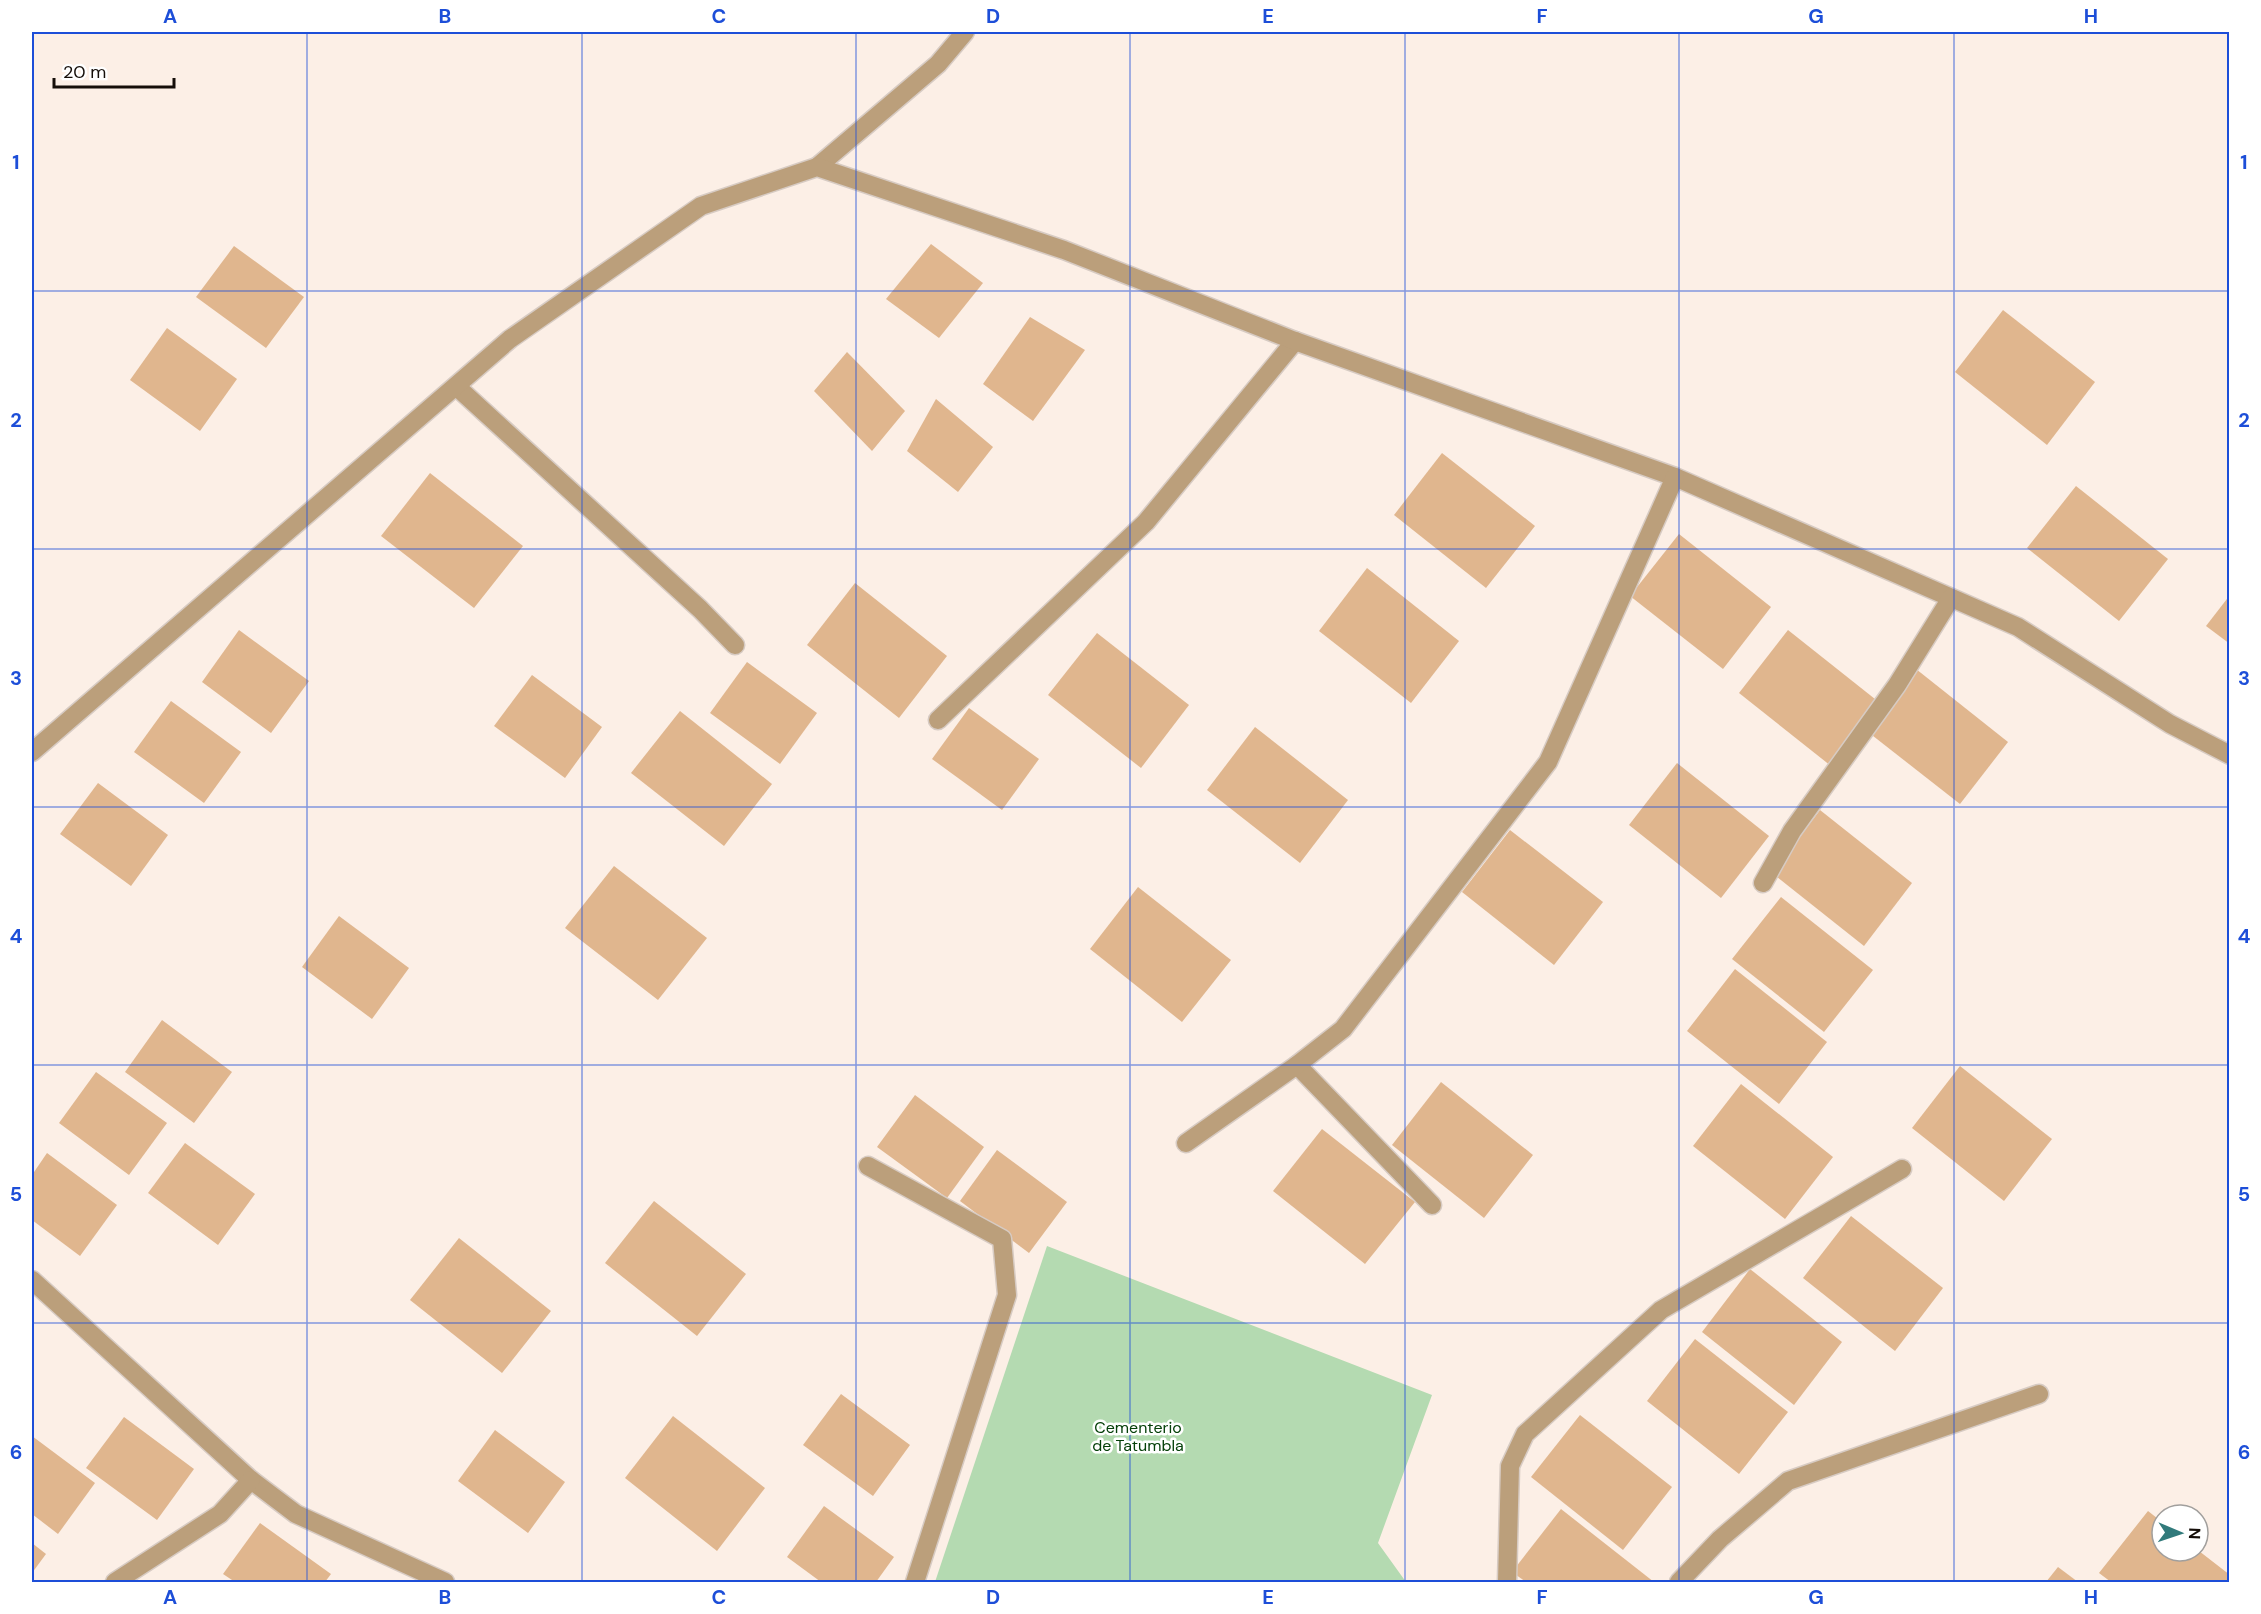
<svg xmlns="http://www.w3.org/2000/svg" width="2261" height="1614" font-family="'DM Sans',sans-serif">
<style>
.green{fill:#b4dab1}
.building{fill:#e0b68e}
.lines{fill:none;stroke-linecap:round;stroke-linejoin:round}
.service-casing{stroke:#d7cbc3;stroke-width:21}
.minor-casing{stroke:#d7cbc3;stroke-width:21}
.service{stroke:#bb9f7b;stroke-width:18}
.minor{stroke:#bb9f7b;stroke-width:18}
.grid{fill:none;stroke:#1d4ed8;stroke-width:1.5;stroke-opacity:0.55}
.labels{text-anchor:middle;dominant-baseline:central;stroke-width:5;stroke-linejoin:round;paint-order:stroke}
.park-label{font-size:16px;fill:#054009;stroke:#fff}
.neatline{fill:none;stroke:#1d4ed8;stroke-width:2}
.grid-label{font-size:20px;text-anchor:middle;font-weight:bold;fill:#1d4ed8}
</style>
<rect width="100%" height="100%" fill="#fcefe6"/>
<path class="green" d="M1047,1246L1432,1395L1378,1543L1406,1582H935Z"/>
<g class="building">
<path d="M931,244L983,283L939,338L886,299Z"/>
<path d="M234,246L304,297L266,348L196,297Z"/>
<path d="M2003,310L2095,382L2047,445L1955,372Z"/>
<path d="M1030,317L1085,350L1033,421L983,384Z"/>
<path d="M167,328L237,379L200,431L130,380Z"/>
<path d="M847,352L905,411L872,451L814,391Z"/>
<path d="M936,399L993,447L958,492L907,451Z"/>
<path d="M1442,453L1535,526L1486,588L1394,515Z"/>
<path d="M430,473L523,546L474,608L381,536Z"/>
<path d="M2076,486L2168,559L2119,621L2027,548Z"/>
<path d="M1679,534L1771,607L1723,669L1630,596Z"/>
<path d="M1367,568L1459,641L1411,703L1319,631Z"/>
<path d="M855,583L947,656L899,718L807,645Z"/>
<path d="M2230,595V644L2206,626Z"/>
<path d="M239,630L309,681L271,733L202,682Z"/>
<path d="M1788,630L1880,703L1831,766L1739,693Z"/>
<path d="M1097,633L1189,705L1141,768L1048,695Z"/>
<path d="M747,662L817,713L780,764L710,713Z"/>
<path d="M1916,669L2008,742L1960,804L1868,732Z"/>
<path d="M532,675L602,727L565,778L494,726Z"/>
<path d="M171,701L241,752L204,803L134,752Z"/>
<path d="M969,708L1039,759L1002,810L932,759Z"/>
<path d="M680,711L772,784L724,846L631,773Z"/>
<path d="M1255,727L1348,800L1300,863L1207,790Z"/>
<path d="M1677,763L1769,836L1721,898L1629,825Z"/>
<path d="M98,783L168,835L131,886L60,834Z"/>
<path d="M1820,810L1912,883L1864,946L1772,873Z"/>
<path d="M1510,830L1603,902L1554,965L1462,892Z"/>
<path d="M614,866L707,938L658,1000L565,928Z"/>
<path d="M1138,887L1231,960L1182,1022L1090,949Z"/>
<path d="M1781,897L1873,970L1824,1032L1732,959Z"/>
<path d="M339,916L409,968L372,1019L302,967Z"/>
<path d="M1735,969L1827,1042L1779,1104L1687,1031Z"/>
<path d="M162,1020L232,1072L194,1123L125,1072Z"/>
<path d="M1960,1066L2052,1139L2004,1201L1912,1128Z"/>
<path d="M96,1072L167,1123L129,1175L59,1123Z"/>
<path d="M1441,1082L1533,1155L1484,1218L1392,1145Z"/>
<path d="M1741,1084L1833,1157L1785,1219L1693,1146Z"/>
<path d="M915,1095L984,1147L947,1198L877,1147Z"/>
<path d="M1322,1129L1415,1202L1365,1264L1273,1191Z"/>
<path d="M185,1143L255,1194L218,1245L148,1193Z"/>
<path d="M997,1150L1067,1202L1029,1253L960,1201Z"/>
<path d="M47,1153L117,1205L80,1256L32,1220V1175Z"/>
<path d="M654,1201L746,1274L697,1336L605,1263Z"/>
<path d="M1851,1216L1943,1288L1895,1351L1803,1278Z"/>
<path d="M459,1238L551,1311L502,1373L410,1300Z"/>
<path d="M1750,1269L1842,1342L1794,1405L1702,1332Z"/>
<path d="M1695,1339L1788,1412L1739,1474L1647,1401Z"/>
<path d="M841,1394L910,1445L873,1496L803,1445Z"/>
<path d="M1580,1415L1672,1487L1623,1550L1531,1477Z"/>
<path d="M673,1416L765,1488L717,1551L625,1478Z"/>
<path d="M124,1417L194,1469L157,1520L86,1468Z"/>
<path d="M495,1430L565,1482L528,1533L458,1481Z"/>
<path d="M32,1436L95,1483L58,1534L32,1514Z"/>
<path d="M824,1506L894,1557L876,1582H821L787,1557Z"/>
<path d="M1561,1509L1654,1582H1526L1512,1572Z"/>
<path d="M2148,1511L2162,1522V1551H2199L2230,1575V1582H2111L2099,1573Z"/>
<path d="M260,1523L331,1574L325,1582H235L223,1574Z"/>
<path d="M32,1543L46,1554L32,1573Z"/>
<path d="M2058,1567L2078,1582H2046Z"/>
</g>
<g class="lines">
<g class="service-casing">
<path id="service" d="M1297,1065L1432,1205"/>
</g>
<g class="minor-casing">
<g id="minor">
<path d="M817,167L938,64L965,32"/>
<path d="M457,387L700,609L735,645"/>
<path d="M938,720L1146,522L1295,341"/>
<path d="M32,752L510,339L701,206L817,167L1064,250L1295,341L1675,477L2018,627L2170,724L2230,755"/>
<path d="M1763,883L1792,831L1897,685L1951,598"/>
<path d="M1186,1143L1297,1065L1343,1029L1548,762L1675,477"/>
<path d="M868,1166L1002,1239L1007,1295L915,1582"/>
<path d="M32,1280L251,1480L296,1514L445,1582"/>
<path d="M115,1582L220,1514L251,1480"/>
<path d="M1507,1582L1510,1466L1525,1434L1661,1310L1902,1169"/>
<path d="M1679,1582L1720,1539L1788,1481L2039,1394"/>
</g>
</g>
<use href="#service" class="service"/>
<use href="#minor" class="minor"/>
</g>
<path class="grid" d="M307,32V1582M582,32V1582M856,32V1582M1130,32V1582M1405,32V1582M1679,32V1582M1954,32V1582M32,291H2230M32,549H2230M32,807H2230M32,1065H2230M32,1323H2230"/>
<g class="labels">
<g class="park-label">
<text x="1138" y="1427">Cementerio<tspan x="1138" dy="18">de Tatumbla</tspan></text>
</g>
</g>
<rect width="2261" height="1614" fill="none" stroke="#ffffff" stroke-width="66"/>
<g transform="translate(2180 1533) rotate(92)"><circle r="28" fill="#ffffff" stroke="#a19f9d" stroke-width="1.5"/>
<path d="M0-4.5L10 22L0 15L-10 22Z" fill="#317a7b"/>
<text y="-9" font-size="16" font-weight="bold" text-anchor="middle" fill="#150e09">N</text>
</g>
<path d="M54 78v9h120v-9" fill="none" stroke="#150e09" stroke-width="3"/>
<text x="63" y="78" font-size="18" fill="#150e09" stroke="#ffffff" stroke-width="4.5" paint-order="stroke">20 m</text>
<rect x="33" y="33" width="2195" height="1548" class="neatline"/>
<g class="grid-label">
<text x="170" y="23">A</text>
<text x="445" y="23">B</text>
<text x="719" y="23">C</text>
<text x="993" y="23">D</text>
<text x="1268" y="23">E</text>
<text x="1542" y="23">F</text>
<text x="1816" y="23">G</text>
<text x="2091" y="23">H</text>
<text x="16" y="169">1</text>
<text x="2244" y="169">1</text>
<text x="16" y="427">2</text>
<text x="2244" y="427">2</text>
<text x="16" y="685">3</text>
<text x="2244" y="685">3</text>
<text x="16" y="943">4</text>
<text x="2244" y="943">4</text>
<text x="16" y="1201">5</text>
<text x="2244" y="1201">5</text>
<text x="16" y="1459">6</text>
<text x="2244" y="1459">6</text>
<text x="170" y="1604">A</text>
<text x="445" y="1604">B</text>
<text x="719" y="1604">C</text>
<text x="993" y="1604">D</text>
<text x="1268" y="1604">E</text>
<text x="1542" y="1604">F</text>
<text x="1816" y="1604">G</text>
<text x="2091" y="1604">H</text>
</g>
</svg>
